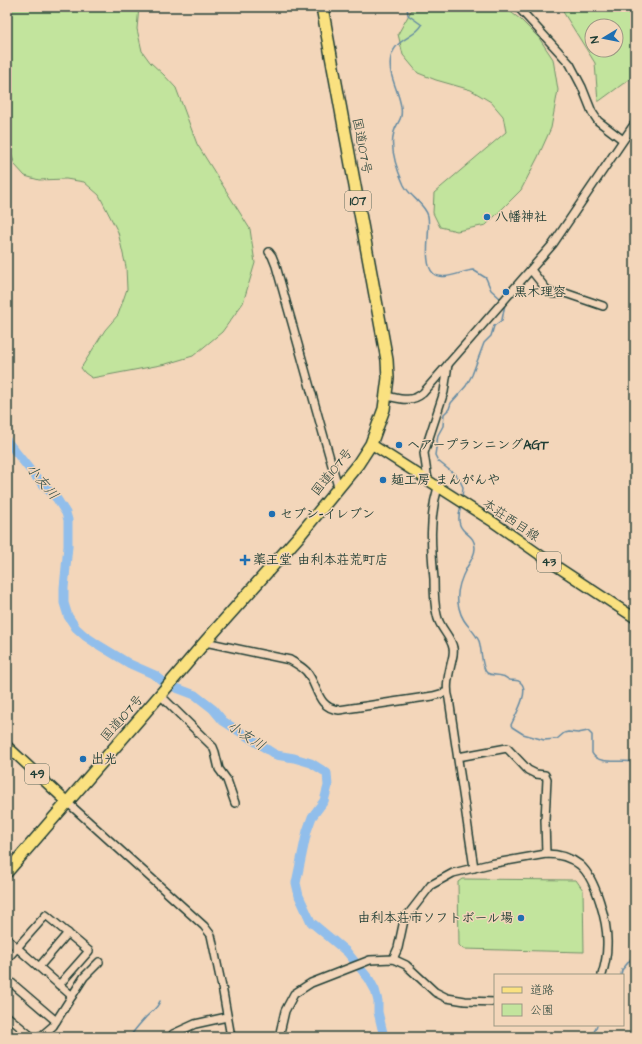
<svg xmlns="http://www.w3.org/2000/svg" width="642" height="1044" font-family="'Architects Daughter','Klee One',sans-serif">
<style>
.green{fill:#c2e49d;stroke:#709068;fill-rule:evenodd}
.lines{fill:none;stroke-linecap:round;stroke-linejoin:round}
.stream{stroke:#638aa2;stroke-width:1.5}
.river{stroke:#91beeb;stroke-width:9}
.minor-casing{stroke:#1f3d34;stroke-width:10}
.major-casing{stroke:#1f3d34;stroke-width:12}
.highway-casing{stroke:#1f3d34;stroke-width:14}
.minor{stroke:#f3d6ba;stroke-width:7}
.major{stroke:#fae180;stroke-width:9}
.highway{stroke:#fae180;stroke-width:11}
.poi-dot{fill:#1f6fb2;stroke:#f3d6ba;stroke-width:1.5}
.labels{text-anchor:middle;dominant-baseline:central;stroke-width:3;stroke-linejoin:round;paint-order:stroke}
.shield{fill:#f3d6ba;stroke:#5f6b5c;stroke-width:1}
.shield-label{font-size:12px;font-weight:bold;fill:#1f3d34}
.street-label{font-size:13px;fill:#1f3d34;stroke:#f3d6ba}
.poi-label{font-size:13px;font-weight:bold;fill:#1f3d34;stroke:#f3d6ba;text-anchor:start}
.water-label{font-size:14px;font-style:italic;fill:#2a4a46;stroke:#f3d6ba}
</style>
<rect width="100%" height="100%" fill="#f3d6ba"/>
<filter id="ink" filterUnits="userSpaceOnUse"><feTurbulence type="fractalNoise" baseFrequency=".025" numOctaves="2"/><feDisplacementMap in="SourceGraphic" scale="8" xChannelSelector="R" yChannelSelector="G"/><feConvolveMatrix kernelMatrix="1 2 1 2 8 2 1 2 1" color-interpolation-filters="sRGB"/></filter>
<g filter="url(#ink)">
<g class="green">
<path d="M11,7H139L137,29L142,51L150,62L164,75L176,88L197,144L250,229L255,263L243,303L222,332L193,356L166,364L92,378L85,373L81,368L105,330L118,315L127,289L126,267L118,232L99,195L84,182L66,179L39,180L25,176L15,165L7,142V43Z"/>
<path d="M418,7H504L520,19L539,38L553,59L558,90L551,128L538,157L521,190L486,225L457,231L440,227L433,213L434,193L506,132L503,116L491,102L471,90L436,80L418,73L403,55L398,34L411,11Z"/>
<path d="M560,7H635V75L598,102L595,63ZM592,26H616V50H592Z"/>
<path d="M462,879L576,880L583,890L584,952L463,949L459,945L458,882Z"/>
</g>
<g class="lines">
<g class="stream">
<path d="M407,7L408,15L422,25C415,38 396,38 391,57C387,75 399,90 401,107C403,121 397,121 394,132C389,149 397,170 404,185C410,197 425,204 428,216C431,231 422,262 433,273C441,282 462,271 473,270L486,278L491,290L501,299"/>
<path d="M462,498L463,487L458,477L438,461L435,455L438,435L443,426L444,414L449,409L451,403L466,386L472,375L484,343L491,336L494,326L502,320L505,304"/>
<path d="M461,506C452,537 475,529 475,548C475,555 471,561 467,567C460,580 455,594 459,608C463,625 473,628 479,641C482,649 481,668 487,673C492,676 497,674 502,676C505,676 507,679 510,680C514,681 518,679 521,683C530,691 515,716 511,725L512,727L523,734L544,740L557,739L564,733L568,732L578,733L588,731L592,735V753C598,766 623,759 635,762"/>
<path d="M621,975L622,970L635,954"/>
<path d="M130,1037C134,1030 141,1023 146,1017C152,1011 157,1009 160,1001"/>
<path d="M592,1037L597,1025"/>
</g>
<path class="river" d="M7,441L35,476L57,499L66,513L68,520V546L64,588V603L68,616L76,628L85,636L97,644L130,664L155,675L166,684L195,695L213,709L223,721L276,755L294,758L311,763L327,773L328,786L324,801L312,817L307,831L296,883L299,896L311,922L347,952L369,979L375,990L378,1001V1012L384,1037"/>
<g class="minor-casing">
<g id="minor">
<path d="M518,7L570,64L582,87L592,112L598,121L623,140"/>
<path d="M269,252L272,256L276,266L338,487"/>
<path d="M531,270L547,290L553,294L565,293L603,306"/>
<path d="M387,396C401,399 411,403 423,393L553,244L635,123"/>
<path d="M428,480L424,453L444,392L448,364"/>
<path d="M438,487C429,517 431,547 434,579C434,591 434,604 437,615C439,628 451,636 453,648C454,652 453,656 452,660C449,673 445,687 449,699L474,868"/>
<path d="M205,642L290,660C295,663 301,666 306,671C318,684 316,708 339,710L433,696L447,692"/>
<path d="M160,695L213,747L215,752L219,769L227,780L235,803"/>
<path d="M458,757L507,748L528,770L536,774L545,775L547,779L545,820L546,854"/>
<path d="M67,802L204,926L211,935L223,992L231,1037"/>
<path d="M7,939L72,996"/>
<path d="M7,959L46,915L89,951L59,985"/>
<path d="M393,959L398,948L404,920L431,885L453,873L490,864L546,854C558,854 570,857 580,865C596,879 608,923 607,945C607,955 605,965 602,975"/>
<path d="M39,967L68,933"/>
<path d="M7,979L56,1021"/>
<path d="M7,1016L32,1037"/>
<path d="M173,1034L195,1024L227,1017"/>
<path d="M40,1037L53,1026L84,977L99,962"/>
<path d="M279,1037L285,1011L294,994L311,983L370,960L393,959L406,965L435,992L447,998L465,1001L495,1002"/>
</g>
</g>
<g class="major-casing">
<g id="major">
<path d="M371,444L493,522L550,562L635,618"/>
<path d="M7,746L67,802"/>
</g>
</g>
<g class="highway-casing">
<path id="highway" d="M7,872L160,695L205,642L299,536L358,464L371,444L384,409L388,378L387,360L322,7"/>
</g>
<use href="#minor" class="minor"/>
<use href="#major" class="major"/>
<use href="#highway" class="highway"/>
</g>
</g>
<g class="poi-dot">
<circle cx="487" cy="217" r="4"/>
<circle cx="506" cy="292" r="4"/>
<circle cx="399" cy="445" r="4"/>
<circle cx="383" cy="480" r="4"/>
<circle cx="272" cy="514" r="4"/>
<path d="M243 554h4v4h4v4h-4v4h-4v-4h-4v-4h4z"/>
<circle cx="83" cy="759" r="4"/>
<circle cx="521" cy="918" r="4"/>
</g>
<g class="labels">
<g class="shield">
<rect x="345" y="191" width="26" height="20" rx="3"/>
<rect x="537" y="552" width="24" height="20" rx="3"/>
<rect x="25" y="764" width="24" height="20" rx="3"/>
</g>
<g class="shield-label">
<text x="358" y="201">107</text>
<text x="549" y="562">43</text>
<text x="37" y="774">49</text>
</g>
<g class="street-label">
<text transform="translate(362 146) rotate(79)">国道107号</text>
<text transform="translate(332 472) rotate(-51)">国道107号</text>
<text transform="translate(511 520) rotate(34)">本荘西目線</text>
<text transform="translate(122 718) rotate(-49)">国道107号</text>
</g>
<g class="poi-label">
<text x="495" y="217">八幡神社</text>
<text x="514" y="292">黒木理容</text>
<text x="407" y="445">ヘアープランニングAGT</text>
<text x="391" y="480">麺工房 まんがんや</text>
<text x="280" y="514">セブン-イレブン</text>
<text x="253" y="560">薬王堂 由利本荘荒町店</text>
<text x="91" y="759">出光</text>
<text x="513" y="918" text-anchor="end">由利本荘市ソフトボール場</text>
</g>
<g class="water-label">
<text transform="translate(42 482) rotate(50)">小友川</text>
<text transform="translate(246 736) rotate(33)">小友川</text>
</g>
</g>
<rect width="642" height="1044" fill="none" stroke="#f3d6ba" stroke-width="24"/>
<rect x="12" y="12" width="618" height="1020" fill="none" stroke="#1f3d34" stroke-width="1.5" filter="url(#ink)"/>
<rect x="494" y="974" width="130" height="52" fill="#f3d6ba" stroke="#9e9984"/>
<rect x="502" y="987" width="20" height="6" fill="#fae180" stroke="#9e9984"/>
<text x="530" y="994" font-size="12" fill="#1f3d34">道路</text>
<rect x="502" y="1004" width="20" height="12" fill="#c2e49d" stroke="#9e9984"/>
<text x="530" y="1014" font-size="12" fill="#1f3d34">公園</text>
<g transform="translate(604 38) rotate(260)"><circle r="19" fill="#f3d6ba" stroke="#9e9984"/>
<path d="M0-3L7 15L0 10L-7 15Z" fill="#1f6fb2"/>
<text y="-6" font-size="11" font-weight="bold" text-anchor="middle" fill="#1f3d34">N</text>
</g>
</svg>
